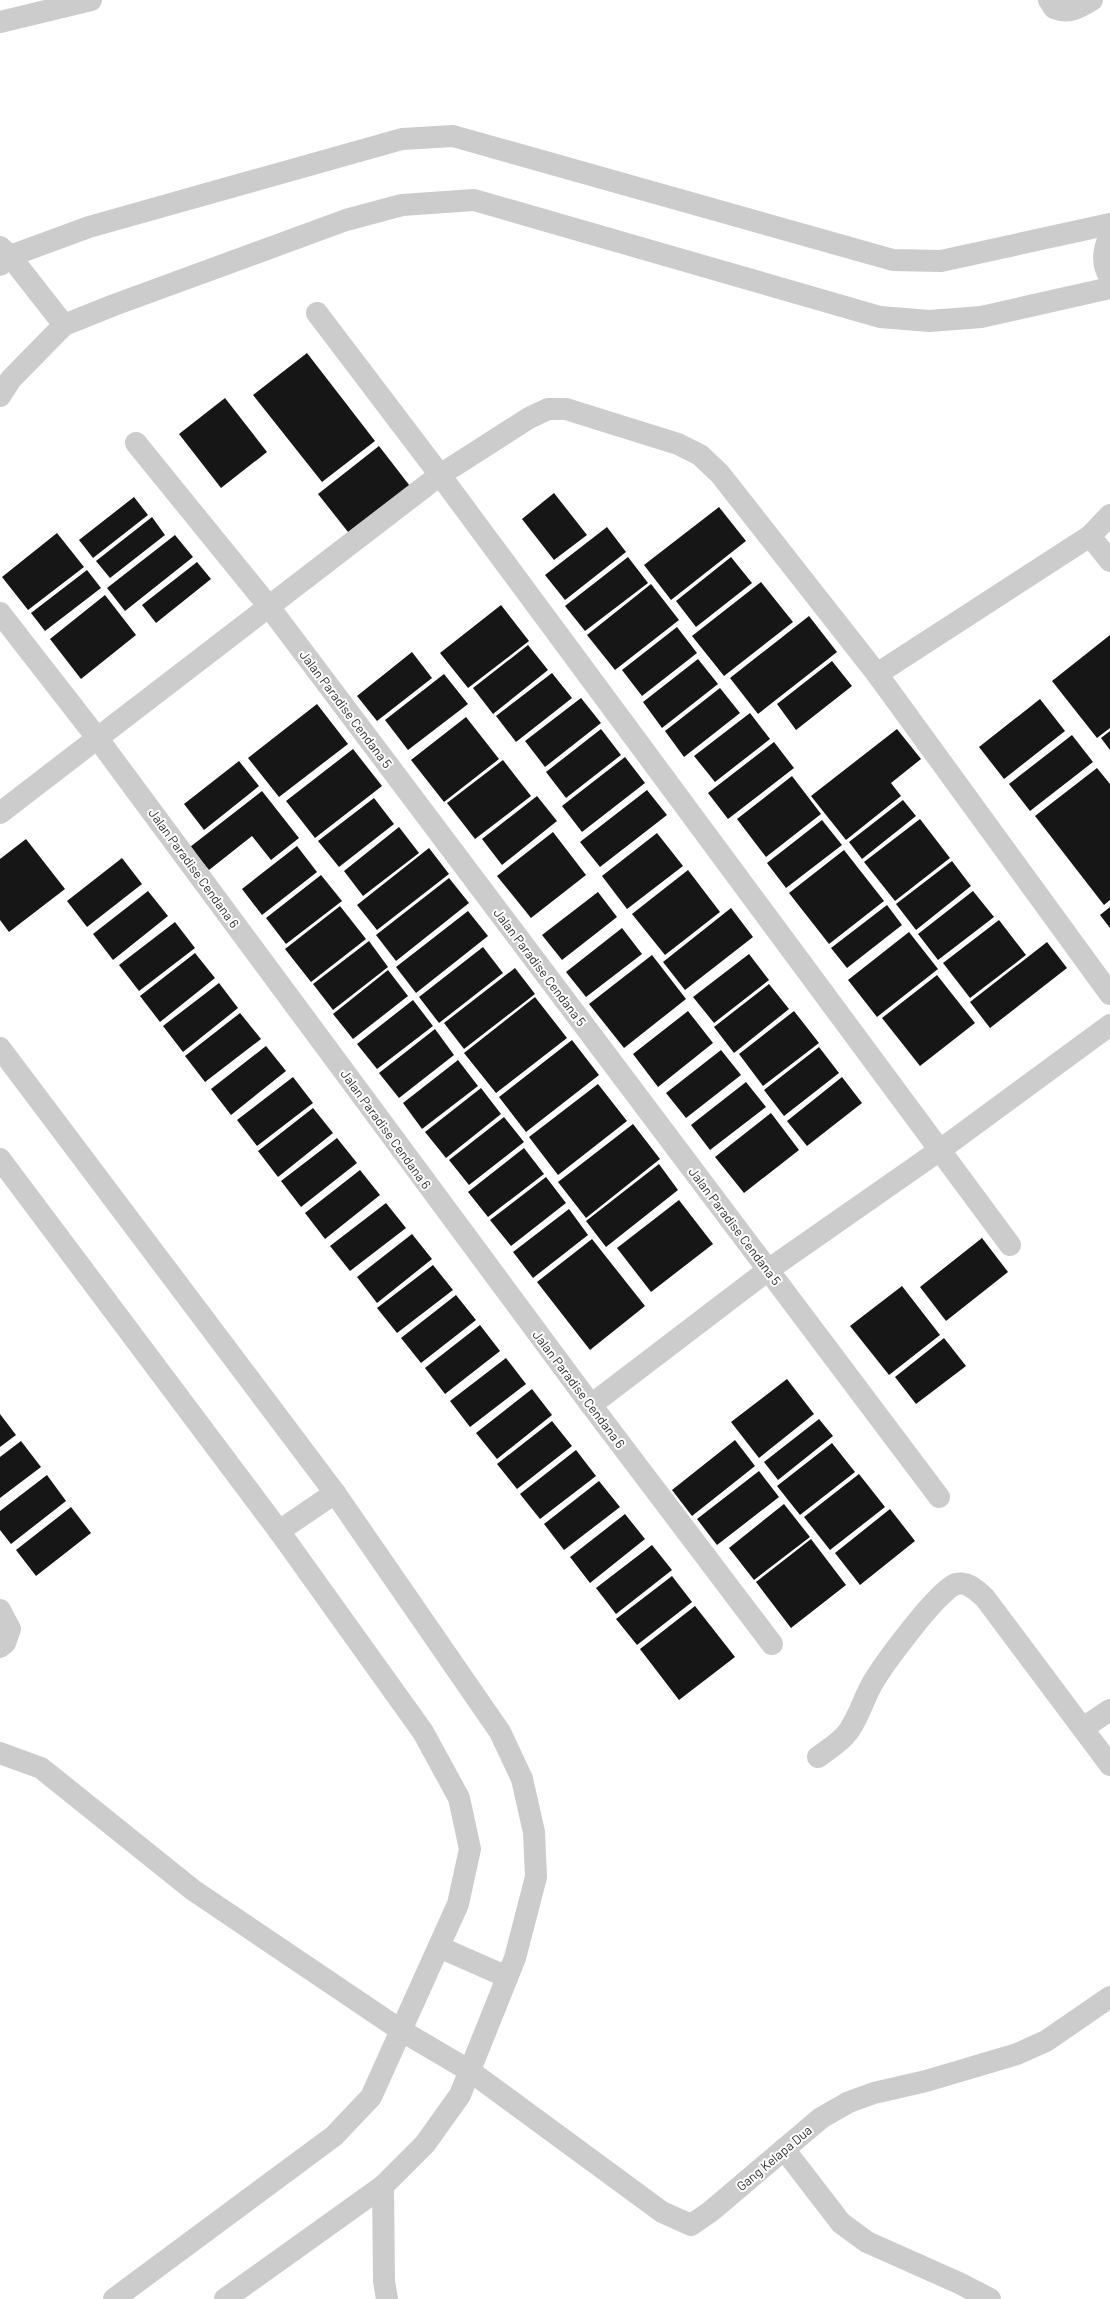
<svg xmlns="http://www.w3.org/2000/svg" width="1110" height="2299" font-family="Barlow,sans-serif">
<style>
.building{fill:#161616}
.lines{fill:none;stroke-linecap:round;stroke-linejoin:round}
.street{stroke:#ccc;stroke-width:22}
.labels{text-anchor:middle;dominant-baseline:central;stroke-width:4;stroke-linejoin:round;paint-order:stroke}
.street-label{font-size:13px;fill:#2f2f2f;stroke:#fff}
</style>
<rect width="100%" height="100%" fill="#fff"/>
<g class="building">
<path d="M307,353L375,441L322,482L253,395Z"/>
<path d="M225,398L267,452L221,488L179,434Z"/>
<path d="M379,446L413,490L352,537L318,494Z"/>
<path d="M554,493L587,535L554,560L522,519Z"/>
<path d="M134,497L148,515L93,558L79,540Z"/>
<path d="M719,507L746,541L671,600L644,565Z"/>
<path d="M152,517L165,535L110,578L96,561Z"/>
<path d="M607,527L626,552L565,600L545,575Z"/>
<path d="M57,533L84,567L28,610L2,577Z"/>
<path d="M175,535L193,557L125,611L107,588Z"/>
<path d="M628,557L648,583L585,631L565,606Z"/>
<path d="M731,557L752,583L696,627L676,601Z"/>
<path d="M197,562L211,579L156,623L142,605Z"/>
<path d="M87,570L101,588L45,631L31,613Z"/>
<path d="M761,582L793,622L724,676L692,636Z"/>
<path d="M651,584L679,620L615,670L587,635Z"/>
<path d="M105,595L136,635L81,679L50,639Z"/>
<path d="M501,605L529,641L468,688L440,653Z"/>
<path d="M809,616L837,652L758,714L730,678Z"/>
<path d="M677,627L697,653L642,696L622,670Z"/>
<path d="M1110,635V728L1097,738L1052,681Z"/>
<path d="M528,645L548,670L493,714L473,688Z"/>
<path d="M412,652L432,678L377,721L357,696Z"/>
<path d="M698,659L718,684L662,728L643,702Z"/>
<path d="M832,661L852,686L796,730L777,704Z"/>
<path d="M552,673L572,698L516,742L496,716Z"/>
<path d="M444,674L468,704L408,750L385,720Z"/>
<path d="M720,688L740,713L684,757L665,731Z"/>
<path d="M581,698L601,723L545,767L525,741Z"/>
<path d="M1040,699L1065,731L1004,779L979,747Z"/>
<path d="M317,704L348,744L279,797L248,758Z"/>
<path d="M750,713L770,739L715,782L694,756Z"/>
<path d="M466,717L499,759L444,802L411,760Z"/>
<path d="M601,729L621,755L566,798L546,772Z"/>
<path d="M897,729L921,759L891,783L901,796L846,840L811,796Z"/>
<path d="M1110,731V750L1101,738Z"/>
<path d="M1072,735L1093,762L1030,811L1009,784Z"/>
<path d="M774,742L794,768L728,819L708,793Z"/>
<path d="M353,749L382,786L315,838L286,801Z"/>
<path d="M625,757L645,783L582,832L562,806Z"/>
<path d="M503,760L531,796L475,839L447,803Z"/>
<path d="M239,761L259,786L204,830L184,804Z"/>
<path d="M1097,768L1110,784V900L1104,905L1035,816Z"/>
<path d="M792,776L821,814L766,857L737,819Z"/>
<path d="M647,790L667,815L600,867L580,842Z"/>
<path d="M262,791L299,838L271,860L252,836L209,870L190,847Z"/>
<path d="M537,796L557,821L502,865L482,839Z"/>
<path d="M374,798L394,824L339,867L318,841Z"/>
<path d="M903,800L916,816L862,859L849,842Z"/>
<path d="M920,819L950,858L895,901L864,862Z"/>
<path d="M822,820L842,845L786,888L767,863Z"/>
<path d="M399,827L419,853L363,896L344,871Z"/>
<path d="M553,832L586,875L531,918L497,876Z"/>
<path d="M657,833L683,866L627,909L602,876Z"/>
<path d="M26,839L65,889L9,932L0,920V859Z"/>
<path d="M297,846L317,872L262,915L242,889Z"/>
<path d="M429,848L449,874L377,930L357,905Z"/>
<path d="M844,850L884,901L829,944L789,893Z"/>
<path d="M122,858L142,884L87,927L67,901Z"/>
<path d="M952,861L971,886L916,930L896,904Z"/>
<path d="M688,870L720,912L665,955L632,914Z"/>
<path d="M321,875L342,901L286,944L266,918Z"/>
<path d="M449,878L469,903L396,961L376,935Z"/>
<path d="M148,891L168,916L113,960L93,934Z"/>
<path d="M973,891L994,917L938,960L918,934Z"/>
<path d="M598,892L617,917L562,960L542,935Z"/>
<path d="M887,905L902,925L847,968L831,948Z"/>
<path d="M340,906L366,939L311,982L285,949Z"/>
<path d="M1110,907V928L1100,915Z"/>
<path d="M731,908L753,937L685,990L663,962Z"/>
<path d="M468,911L488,936L416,993L396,967Z"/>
<path d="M999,920L1026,955L970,998L943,963Z"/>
<path d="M175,922L195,948L139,991L119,965Z"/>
<path d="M622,928L642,954L586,997L566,972Z"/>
<path d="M909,932L938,969L877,1017L848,980Z"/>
<path d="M369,941L388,967L333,1010L313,984Z"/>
<path d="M1047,942L1067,968L990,1028L970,1002Z"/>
<path d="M483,947L503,973L439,1023L419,997Z"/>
<path d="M195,953L215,978L160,1022L140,996Z"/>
<path d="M749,954L769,980L714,1023L693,997Z"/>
<path d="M652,955L686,999L624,1048L589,1004Z"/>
<path d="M515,968L535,994L464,1049L444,1023Z"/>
<path d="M388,970L408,996L353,1039L333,1014Z"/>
<path d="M937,975L975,1023L920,1066L882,1018Z"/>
<path d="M219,983L238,1008L183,1052L163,1026Z"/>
<path d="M769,984L789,1009L734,1053L714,1027Z"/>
<path d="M535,997L567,1038L496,1093L464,1053Z"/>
<path d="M413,1000L433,1026L377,1069L357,1044Z"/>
<path d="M688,1011L713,1043L658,1087L633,1054Z"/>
<path d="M794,1011L819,1043L763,1086L739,1054Z"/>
<path d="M240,1013L261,1039L205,1082L185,1056Z"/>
<path d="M435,1029L454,1055L399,1098L379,1073Z"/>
<path d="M572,1040L599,1075L526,1132L499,1097Z"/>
<path d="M266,1046L286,1071L231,1115L211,1089Z"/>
<path d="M819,1047L839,1073L784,1116L764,1090Z"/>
<path d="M721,1050L741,1075L686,1118L666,1093Z"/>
<path d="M458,1060L478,1086L422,1129L403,1103Z"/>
<path d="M293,1077L313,1103L257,1146L237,1120Z"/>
<path d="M842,1077L862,1103L807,1146L787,1121Z"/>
<path d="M746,1082L766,1107L710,1150L691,1125Z"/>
<path d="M598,1084L627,1121L558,1175L529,1137Z"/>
<path d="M481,1088L501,1114L446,1158L425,1132Z"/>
<path d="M313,1108L333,1133L278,1177L258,1151Z"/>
<path d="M771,1113L799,1150L744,1193L715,1157Z"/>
<path d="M504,1117L524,1142L469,1185L449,1160Z"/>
<path d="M633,1124L660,1159L586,1218L558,1182Z"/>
<path d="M337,1138L357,1163L301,1207L281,1181Z"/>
<path d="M524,1148L544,1174L488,1217L468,1192Z"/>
<path d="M659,1164L678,1190L606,1247L586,1221Z"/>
<path d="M360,1170L380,1195L325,1239L305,1213Z"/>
<path d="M546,1177L566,1203L511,1246L490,1220Z"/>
<path d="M679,1200L713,1244L651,1292L617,1248Z"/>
<path d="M386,1203L406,1228L350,1271L330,1246Z"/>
<path d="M569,1209L588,1235L533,1278L513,1252Z"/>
<path d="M412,1234L432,1259L377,1303L357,1277Z"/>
<path d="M982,1238L1008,1272L946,1321L920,1287Z"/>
<path d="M592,1239L645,1306L590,1350L537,1282Z"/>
<path d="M433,1265L453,1290L397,1333L377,1308Z"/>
<path d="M902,1286L940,1335L889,1375L850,1326Z"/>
<path d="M456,1295L476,1320L421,1363L401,1338Z"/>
<path d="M480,1325L500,1351L445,1394L425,1368Z"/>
<path d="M944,1338L966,1366L916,1404L895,1377Z"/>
<path d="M506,1358L526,1384L470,1427L450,1401Z"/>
<path d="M787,1379L814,1414L759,1458L731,1422Z"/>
<path d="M532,1389L552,1415L497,1459L476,1433Z"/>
<path d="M0,1414L16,1435L0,1447Z"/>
<path d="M819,1419L833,1436L778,1480L764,1462Z"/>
<path d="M552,1421L572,1446L517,1489L497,1464Z"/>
<path d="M735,1440L755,1466L692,1516L672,1490Z"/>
<path d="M21,1441L41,1467L0,1498V1457Z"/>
<path d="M832,1443L855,1472L800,1515L777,1486Z"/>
<path d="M576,1450L596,1476L540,1519L520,1494Z"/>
<path d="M759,1471L779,1497L717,1545L697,1519Z"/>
<path d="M859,1474L885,1507L830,1550L804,1517Z"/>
<path d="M47,1475L66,1501L11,1544L0,1530V1511Z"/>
<path d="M599,1481L620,1507L564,1550L544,1524Z"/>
<path d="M784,1504L810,1537L754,1580L729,1548Z"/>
<path d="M71,1507L91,1533L36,1576L16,1550Z"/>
<path d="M890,1509L915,1541L860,1585L835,1553Z"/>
<path d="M625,1514L645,1539L590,1583L570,1557Z"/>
<path d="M811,1539L846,1585L791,1628L756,1582Z"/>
<path d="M652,1545L672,1570L616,1614L596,1588Z"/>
<path d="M672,1576L692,1602L637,1645L616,1619Z"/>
<path d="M695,1606L735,1657L679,1700L640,1649Z"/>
</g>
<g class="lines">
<g class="street">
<path d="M1049,0L1054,8C1069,14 1079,8 1092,0"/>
<path d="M0,22L91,0"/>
<path d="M1110,235C1104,248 1101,264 1110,277"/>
<path d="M0,247L10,256L64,325"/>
<path d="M0,265L10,256L89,227L402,139L453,136L893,260L941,261L1110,224"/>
<path d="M317,313L440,475L1010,1245"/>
<path d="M0,396L11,379L64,325L114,305L346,220L402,205L474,200L880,317L929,321L981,317L1110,288"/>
<path d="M136,443L270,608L939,1497"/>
<path d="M1090,536L1110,561"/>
<path d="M0,613L98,739L591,1405L772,1644"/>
<path d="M877,674L1090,536L1110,515"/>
<path d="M0,813L440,475L529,418L548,409H566L678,444L700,455L720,474L877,674L1110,994"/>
<path d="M0,1048L335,1493L500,1732L522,1779L534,1832L536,1877L515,1958L460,2095L425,2144L383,2186L225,2299"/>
<path d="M0,1159L279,1531L423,1732L459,1798L470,1849L458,1904L371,2097L334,2136L114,2299"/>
<path d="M591,1405L768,1270L940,1150L1110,1025"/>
<path d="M279,1531L335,1493"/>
<path d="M0,1610L10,1629L5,1643L0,1647"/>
<path d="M1083,1728L1110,1710"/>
<path d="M0,1753L41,1768L193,1890L402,2031L470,2071L662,2212L691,2225L710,2212L821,2118L849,2102L874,2093L926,2081L1017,2054L1046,2041L1110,1997"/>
<path d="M818,1757C827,1750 841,1742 848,1732C859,1717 863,1700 872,1684C883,1665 938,1590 956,1584C968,1581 977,1591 985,1598L1110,1765"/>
<path d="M439,1947L507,1977"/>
<path d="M784,2149L841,2223L867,2242L959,2283L990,2299"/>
<path d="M383,2186L384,2281L387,2299"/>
</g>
</g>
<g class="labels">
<g class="street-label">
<text transform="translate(346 709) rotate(53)">Jalan Paradise Cendana 5</text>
<text transform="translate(194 868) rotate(54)">Jalan Paradise Cendana 6</text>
<text transform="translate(540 967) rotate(53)">Jalan Paradise Cendana 5</text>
<text transform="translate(386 1129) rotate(54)">Jalan Paradise Cendana 6</text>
<text transform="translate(735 1226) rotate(53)">Jalan Paradise Cendana 5</text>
<text transform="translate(579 1389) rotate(53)">Jalan Paradise Cendana 6</text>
<text transform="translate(774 2158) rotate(-40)">Gang Kelapa Dua</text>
</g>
</g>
</svg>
